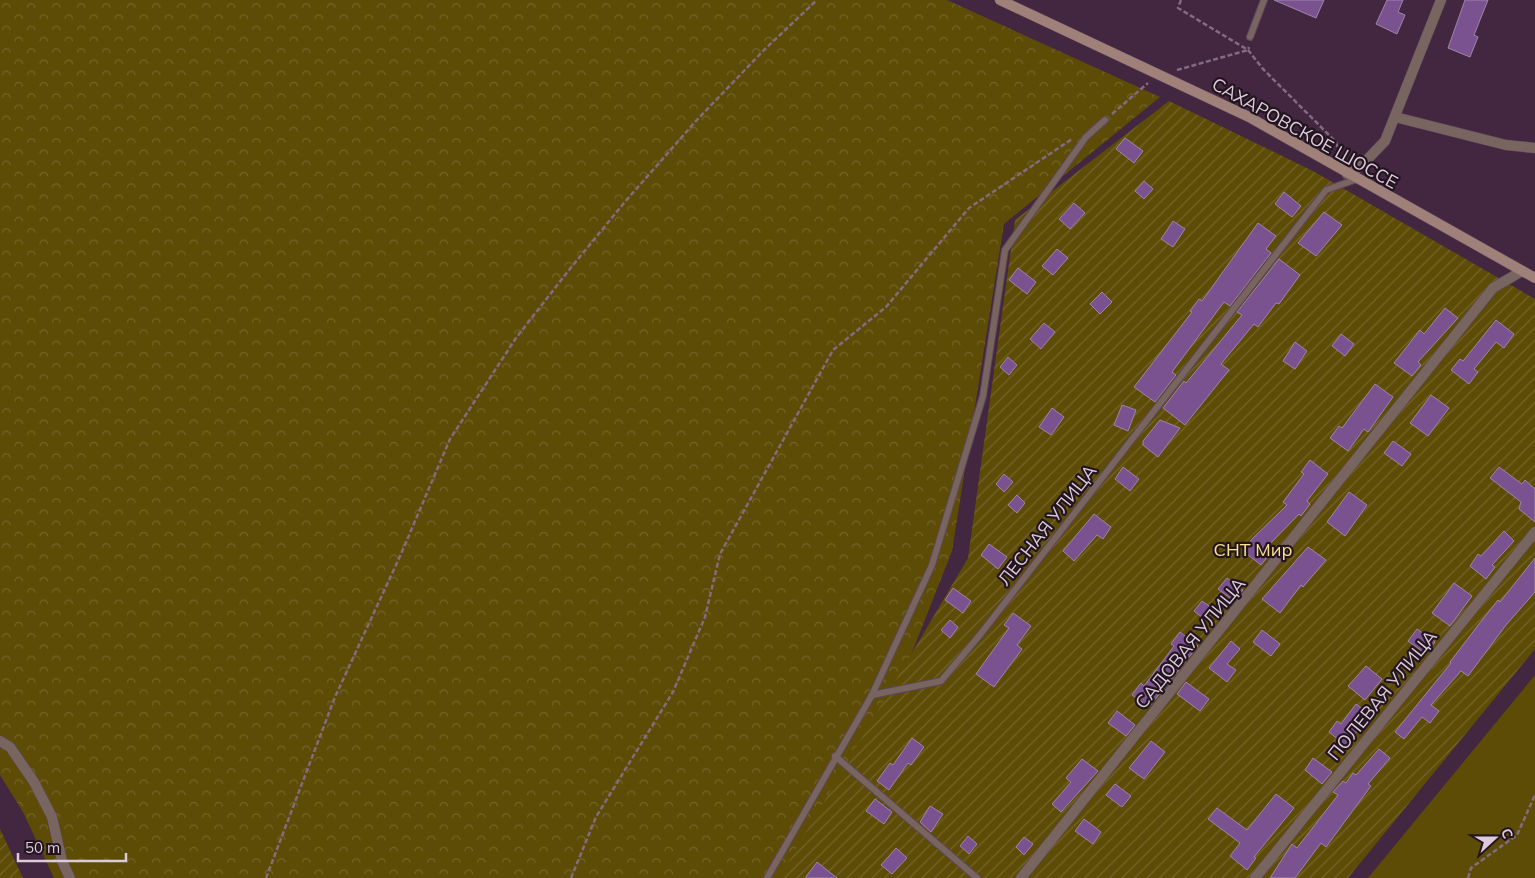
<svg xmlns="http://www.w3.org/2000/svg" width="1535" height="878" font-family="Mulish,sans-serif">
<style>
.grass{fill:#5d4c06}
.forest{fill:url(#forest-crowns)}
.garden{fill:url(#garden-furrows)}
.building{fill:#7b5290;stroke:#9d86aa}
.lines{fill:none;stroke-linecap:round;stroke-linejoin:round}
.service-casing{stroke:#5f445b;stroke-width:8}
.minor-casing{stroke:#5f445b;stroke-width:11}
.secondary-casing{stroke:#5f445b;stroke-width:11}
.path{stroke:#846b80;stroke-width:2.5;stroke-dasharray:5 2.5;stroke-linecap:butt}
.service{stroke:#786560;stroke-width:6}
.minor{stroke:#786560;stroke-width:10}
.secondary{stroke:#9f817a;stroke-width:10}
.labels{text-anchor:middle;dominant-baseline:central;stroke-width:4.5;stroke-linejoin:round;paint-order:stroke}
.street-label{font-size:18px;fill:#decbda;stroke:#221520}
.park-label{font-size:18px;fill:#fbe18c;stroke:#221520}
</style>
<defs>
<pattern id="forest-crowns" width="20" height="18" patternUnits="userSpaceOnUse" patternTransform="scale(1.25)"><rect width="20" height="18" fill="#5d4c06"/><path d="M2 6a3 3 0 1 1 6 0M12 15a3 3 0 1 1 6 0" fill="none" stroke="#74642a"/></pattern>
<pattern id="garden-furrows" width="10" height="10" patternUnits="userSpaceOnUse" patternTransform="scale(1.25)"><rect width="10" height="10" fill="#5d4c06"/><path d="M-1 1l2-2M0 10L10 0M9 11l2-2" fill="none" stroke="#74642a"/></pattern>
</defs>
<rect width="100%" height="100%" fill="#43263f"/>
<path class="grass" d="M1535,675V878H1368Z"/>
<path class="forest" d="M0,0H947L1160,97L1004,224L952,551L868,764L794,878H54L23,812L0,775Z"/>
<g class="garden">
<path d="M1169,101L1313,171L1535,299V649L1348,878H779L968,558L1015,220Z"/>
<path d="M0,829L23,878H0Z"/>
</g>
<g class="building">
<path d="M1274,0H1324L1316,18Z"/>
<path d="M1387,0H1403L1398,12L1405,15L1397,34L1376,24Z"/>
<path d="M1465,0H1488L1474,35L1478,37L1470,57L1448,48Z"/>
<path d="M1125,138L1143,151L1134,163L1116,149Z"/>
<path d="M1144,181L1153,189L1144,199L1135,191Z"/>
<path d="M1284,192L1301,206L1292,217L1275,204Z"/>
<path d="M1074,203L1085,213L1070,229L1059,219Z"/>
<path d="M1324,212L1342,225L1316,256L1298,243Z"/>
<path d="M1173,221L1185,229L1173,247L1161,239Z"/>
<path d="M1258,223L1276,236L1266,249L1271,253L1230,306L1224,302L1172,372L1176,375L1155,402L1134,387L1192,312L1190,311L1199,299L1202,301Z"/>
<path d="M1057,249L1068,258L1053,275L1042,266Z"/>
<path d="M1279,259L1300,275L1279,304L1276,303L1258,327L1254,324L1221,364L1229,370L1185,425L1163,408L1184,381L1186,383L1242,315L1237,312Z"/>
<path d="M1018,268L1036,282L1027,294L1009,280Z"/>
<path d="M1102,292L1112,302L1100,314L1090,304Z"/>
<path d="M1445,308L1458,318L1418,362L1421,365L1412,376L1394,363L1420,330L1424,334Z"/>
<path d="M1496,320L1514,334L1504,348L1496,342L1474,369L1478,372L1469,384L1451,370L1460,359L1463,361Z"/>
<path d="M1044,323L1055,332L1041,349L1030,339Z"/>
<path d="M1341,334L1354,344L1345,356L1332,346Z"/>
<path d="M1295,342L1307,351L1295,369L1283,361Z"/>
<path d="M1008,357L1017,365L1009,375L1000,367Z"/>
<path d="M1375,384L1393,397L1368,432L1364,429L1348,451L1330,438L1339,426L1342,428Z"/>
<path d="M1431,395L1449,408L1428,436L1410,423Z"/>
<path d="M1122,405L1136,410L1128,431L1114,425Z"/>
<path d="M1052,408L1064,417L1051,435L1039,427Z"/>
<path d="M1160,420L1180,428L1158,457L1143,445V441Z"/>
<path d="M1393,441L1411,454L1402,466L1384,453Z"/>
<path d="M1310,460L1328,474L1307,501L1310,504L1301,516L1299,514L1265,549L1270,553L1261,565L1243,551L1252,539L1287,505L1283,502L1304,474L1301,472Z"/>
<path d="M1123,467L1139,479L1130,491L1115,479Z"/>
<path d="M1499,467L1522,484L1525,480L1535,489V522L1519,509L1521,502L1490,478Z"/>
<path d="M1004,474L1013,482L1004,492L996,484Z"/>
<path d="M1349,492L1367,505L1345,536L1327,522Z"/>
<path d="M1017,495L1025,503L1017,513L1008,505Z"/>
<path d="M1094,514L1111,527L1103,539L1097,535L1074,561L1063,551Z"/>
<path d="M1504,531L1514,541L1492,565L1495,567L1486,579L1470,566L1478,554L1481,556Z"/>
<path d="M989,544L1007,557L998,569L981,555Z"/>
<path d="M1308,547L1326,560L1303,587L1301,585L1280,613L1262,599Z"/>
<path d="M1535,558V592L1506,625L1468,676L1461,671L1431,705L1439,711L1430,723L1422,717L1404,739L1395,732L1451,663L1450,662L1479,624L1498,600L1500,602Z"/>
<path d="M1227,578L1243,590L1234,601L1218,589Z"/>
<path d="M1454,583L1472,596L1450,626L1432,613Z"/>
<path d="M953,588L971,601L963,613L945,600Z"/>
<path d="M1202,601L1212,608L1203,618L1194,611Z"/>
<path d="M1013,613L1031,626L1017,645L1022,649L994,687L976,674L1009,628L1004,625Z"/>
<path d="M950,620L958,627L950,638L941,630Z"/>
<path d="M1417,629L1435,642L1426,654L1408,641Z"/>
<path d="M1262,630L1280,644L1271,656L1253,642Z"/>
<path d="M1180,632L1198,646L1149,707L1132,695L1141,683L1144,686L1174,646L1171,644Z"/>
<path d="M1231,641L1240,649L1227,664L1236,670L1227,682L1209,668Z"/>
<path d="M1366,666L1382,679L1365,700L1348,686Z"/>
<path d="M1186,682L1209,699L1200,711L1177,694Z"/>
<path d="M1356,704L1374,717L1365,729L1361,726L1346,746L1329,732L1337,721L1341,724Z"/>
<path d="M1117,711L1135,725L1126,736L1108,723Z"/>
<path d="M912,738L924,747L911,765L908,763L889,790L877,781L890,763L893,765Z"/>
<path d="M1151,741L1165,752L1144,779L1129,768Z"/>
<path d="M1379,749L1390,758L1368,784L1371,786L1326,847L1321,843L1295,878H1270L1292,844L1297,848L1338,795L1333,792L1343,781L1346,783L1353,773L1356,775Z"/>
<path d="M1313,758L1332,772L1322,784L1305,770Z"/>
<path d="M1082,759L1098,771L1061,812L1052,804L1071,782L1066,778Z"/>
<path d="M1115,784L1131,796L1122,807L1106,795Z"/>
<path d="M1276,794L1294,808L1254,857L1256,858L1247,870L1230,856L1240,843L1208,819L1217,808L1247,830Z"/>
<path d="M875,799L892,812L884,824L866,811Z"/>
<path d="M930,806L943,814L931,832L920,822Z"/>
<path d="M1084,819L1101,832L1093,844L1075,831Z"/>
<path d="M968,836L977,844L969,854L960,846Z"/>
<path d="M1024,837L1033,844L1024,855L1016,847Z"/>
<path d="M896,848L907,858L892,874L881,865Z"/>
<path d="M817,862L837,878H805Z"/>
</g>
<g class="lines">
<g class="service-casing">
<g id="service">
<path d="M1250,37L1264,0"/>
<path d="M872,695L932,565L983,396L1005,250L1086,137L1105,120"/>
<path d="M835,756L977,878"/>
<path d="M767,878L872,695L941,681L979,636L1326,190L1357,179"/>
</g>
</g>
<g class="minor-casing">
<g id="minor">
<path d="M1395,117L1506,145L1535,148"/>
<path d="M1347,174L1361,166L1385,141L1441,0"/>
<path d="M0,741L10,747L34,782L52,817L62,861L70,878"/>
<path d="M1021,878L1493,288L1522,271"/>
<path d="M1255,878L1535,532"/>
</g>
</g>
<g class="secondary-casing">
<path id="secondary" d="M1000,0L1249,117L1535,278"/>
</g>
<g class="path">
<path d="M1181,0L1178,8L1248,50L1263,69L1336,142L1339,153"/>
<path d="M1177,70L1248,50L1249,47"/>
<path d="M1112,114L1148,83"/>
<path d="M266,878L335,697L401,554L450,439L516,338L569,270L624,203L695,122L764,50L817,0"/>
<path d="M571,878L596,817L673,692L705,617L720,554L833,350L886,307L969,208L1072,139"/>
<path d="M1468,878L1471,868L1517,835L1535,795"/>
</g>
<use href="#service" class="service"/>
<use href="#minor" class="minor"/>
<use href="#secondary" class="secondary"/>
</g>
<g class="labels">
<g class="street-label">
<text transform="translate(1305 133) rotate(29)">САХАРОВСКОЕ ШОССЕ</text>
<text transform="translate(1047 525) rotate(-52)">ЛЕСНАЯ УЛИЦА</text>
<text transform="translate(1190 643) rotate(-51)">САДОВАЯ УЛИЦА</text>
<text transform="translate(1382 695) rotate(-51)">ПОЛЕВАЯ УЛИЦА</text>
</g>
<g class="park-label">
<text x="1253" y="549">СНТ Мир</text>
</g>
</g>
<g transform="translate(1495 838) rotate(69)" stroke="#221520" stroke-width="4" paint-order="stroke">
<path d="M0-4L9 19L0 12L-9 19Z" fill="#decbda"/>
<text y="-8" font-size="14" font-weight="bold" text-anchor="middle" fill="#decbda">С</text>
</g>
<path d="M18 853v8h108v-8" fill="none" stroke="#decbda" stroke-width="2.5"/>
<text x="25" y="853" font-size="15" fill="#decbda" stroke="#221520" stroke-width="4" paint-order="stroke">50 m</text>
</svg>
